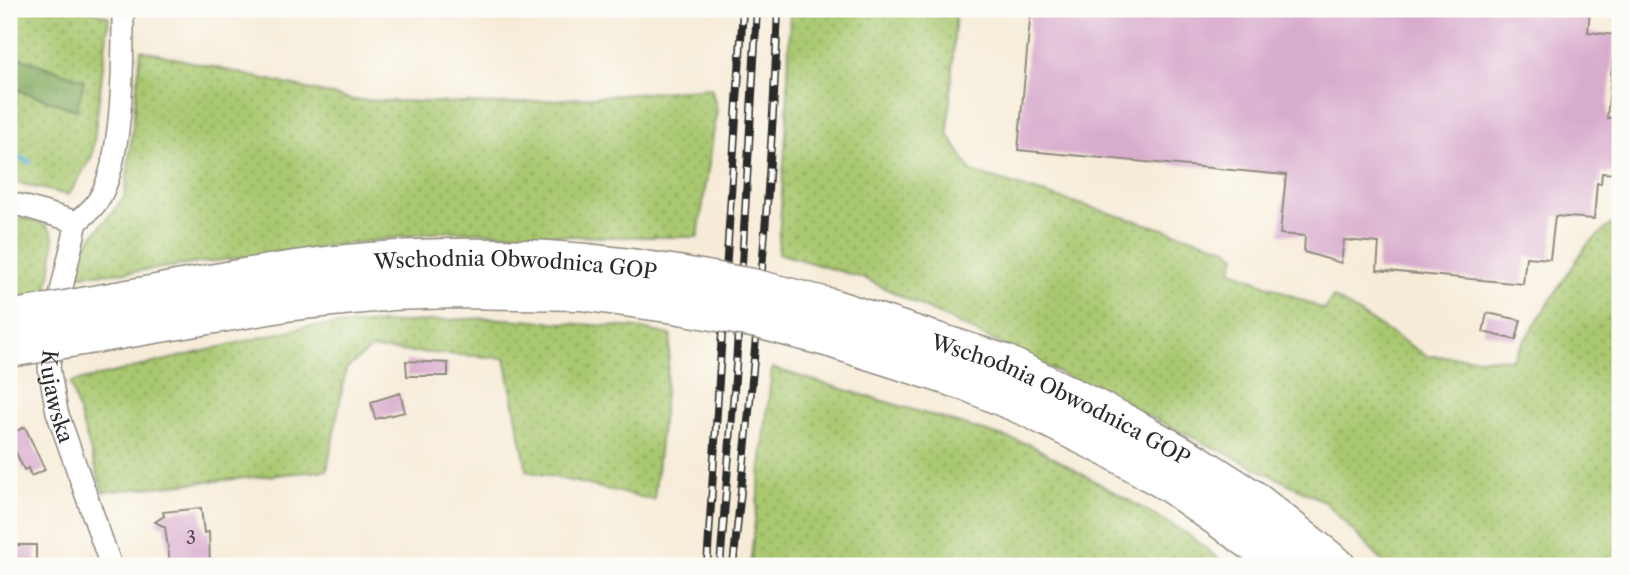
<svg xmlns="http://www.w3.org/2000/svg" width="1629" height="575" font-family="'Libre Caslon Text',serif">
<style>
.grass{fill:url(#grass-dots);stroke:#6a7a4e;stroke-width:2}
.forest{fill:url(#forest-crowns);stroke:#586c46;stroke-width:2}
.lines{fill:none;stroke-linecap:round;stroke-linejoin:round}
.stream{stroke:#5cadd7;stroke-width:5}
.building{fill:#d8accd}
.minor-casing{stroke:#908b81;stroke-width:24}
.motorway-casing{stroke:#908b81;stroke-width:41}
.minor{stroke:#fff;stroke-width:21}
.motorway{stroke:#fff;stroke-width:38}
.rail-casing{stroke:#2b2b2b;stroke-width:8}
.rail{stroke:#fdfcf7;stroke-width:5;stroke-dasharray:16;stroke-linecap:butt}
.motorway-bridge-casing{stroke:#908b81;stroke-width:41;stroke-linecap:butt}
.motorway-bridge{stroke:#fff;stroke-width:38}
.labels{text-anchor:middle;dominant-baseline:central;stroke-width:5;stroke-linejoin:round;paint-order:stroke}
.number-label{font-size:18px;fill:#564b54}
.street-label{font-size:21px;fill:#2b2b2b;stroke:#fdfcf7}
</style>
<defs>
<pattern id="grass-dots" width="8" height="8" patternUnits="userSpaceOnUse" patternTransform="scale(1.75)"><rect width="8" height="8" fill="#a9c870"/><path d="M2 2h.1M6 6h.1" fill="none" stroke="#8aa35c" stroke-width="1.8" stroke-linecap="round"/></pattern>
<pattern id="forest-crowns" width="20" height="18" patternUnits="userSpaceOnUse" patternTransform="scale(1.75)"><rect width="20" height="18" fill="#86ac62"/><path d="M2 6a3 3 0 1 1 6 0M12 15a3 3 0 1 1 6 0" fill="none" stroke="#6e8c51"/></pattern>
</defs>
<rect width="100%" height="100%" fill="#fdfcf7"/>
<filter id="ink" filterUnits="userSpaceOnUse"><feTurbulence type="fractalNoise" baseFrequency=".0143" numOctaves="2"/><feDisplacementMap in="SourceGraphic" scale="14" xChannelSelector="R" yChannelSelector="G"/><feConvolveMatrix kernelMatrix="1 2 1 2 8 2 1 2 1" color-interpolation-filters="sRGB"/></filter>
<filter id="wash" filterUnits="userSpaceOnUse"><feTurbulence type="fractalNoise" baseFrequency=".00686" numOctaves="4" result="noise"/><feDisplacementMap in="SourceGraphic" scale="28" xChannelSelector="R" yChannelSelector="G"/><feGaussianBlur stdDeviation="1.57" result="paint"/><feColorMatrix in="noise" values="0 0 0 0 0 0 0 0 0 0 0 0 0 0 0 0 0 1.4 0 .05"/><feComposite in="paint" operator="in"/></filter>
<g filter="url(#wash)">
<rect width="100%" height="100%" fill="#f6ebd7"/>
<g class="grass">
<path d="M9,9H88L109,17L92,156L69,195L9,181V87L76,110L84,80L9,54Z"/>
<path d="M790,9H956L948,134L972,172L1224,247L1236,256L1231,270L1325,310L1333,297L1427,356L1512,359L1586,246L1609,226L1620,220V566H1387L1324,501L866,279L778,253L787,118Z"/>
<path d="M141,50L354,100L501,104L711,88L717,109L698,237H600L447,231L130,272L78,275L80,252L125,196Z"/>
<path d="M9,215C21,218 43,220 51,231C58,240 48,281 47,293L9,300Z"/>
<path d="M488,318L638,328L671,335L654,500L527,471L505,358L371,349L346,369L327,470L103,492L70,383L304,327Z"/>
<path d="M772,368L1031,445L1186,533L1228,566H750Z"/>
</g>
<path class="forest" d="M9,54L84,80L77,110L9,87Z"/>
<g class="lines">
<path class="stream" d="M9,154L30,162"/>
</g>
<g id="blocks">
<g class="building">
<path d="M1031,9H1590L1588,32L1615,35L1607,118H1620V174L1602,173L1601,184L1597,183L1594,219L1555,216L1550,259L1526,257L1523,284L1377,270L1379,243L1344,240L1341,263L1304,252L1305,236L1280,234L1286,175L1018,150Z"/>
<path d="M1487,313L1521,320L1516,340L1483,332Z"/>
<path d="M406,361L448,363V376H407Z"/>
<path d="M400,393L405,412L375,419L371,402Z"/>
<path d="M25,427L45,470L31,476L28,468L24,470L14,448L9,450V434Z"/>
<path d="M201,508L204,533L209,532L210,566H174V563H170L165,527L155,522L164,516L163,512Z"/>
<path d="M13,545H36V565L12,564Z"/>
</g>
</g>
</g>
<g filter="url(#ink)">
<use href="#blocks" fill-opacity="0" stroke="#908b81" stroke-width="2"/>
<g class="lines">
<g class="minor-casing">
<g id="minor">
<path d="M9,202L77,222"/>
<path id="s1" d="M77,222L54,322L49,368L57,412L111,566"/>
<path d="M77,222C84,216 92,209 97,202C124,164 123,56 123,9"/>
</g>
</g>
<g class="motorway-casing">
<g id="motorway">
<path id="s2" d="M117,301C190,288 263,273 337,265C449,253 566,256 677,275"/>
<path id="s3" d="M831,308L1005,364L1120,421L1197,464L1252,499L1336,566"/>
<path d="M118,330L292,301L392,291L454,289L581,291L675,304"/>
<path d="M830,338L968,382L1029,408L1117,452L1170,483L1287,566"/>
</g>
</g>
<use href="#minor" class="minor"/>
<use href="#motorway" class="motorway"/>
<g class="rail-casing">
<g id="rail">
<path d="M707,566L743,9"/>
<path d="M720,566L736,366L757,9"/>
<path d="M733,566C753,381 771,195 778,9"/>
</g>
</g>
<use href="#rail" class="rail"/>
<g class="motorway-bridge-casing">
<g id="motorway-bridge">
<path d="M677,275L752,288L831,308"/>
<path d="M675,304L758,319L830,338"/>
<path d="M9,320L117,301"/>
<path d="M9,348L118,330"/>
</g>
</g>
<use href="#motorway-bridge" class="motorway-bridge"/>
</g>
</g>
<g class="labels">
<g class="number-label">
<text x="191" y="538">3</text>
</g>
<g class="street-label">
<text stroke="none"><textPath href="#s2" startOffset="402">Wschodnia Obwodnica GOP</textPath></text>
<text stroke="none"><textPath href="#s1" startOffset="178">Kujawska</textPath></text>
<text stroke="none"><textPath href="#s3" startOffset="248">Wschodnia Obwodnica GOP</textPath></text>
</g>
</g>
<rect width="1629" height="575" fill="none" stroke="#fdfcf7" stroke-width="35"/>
</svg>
